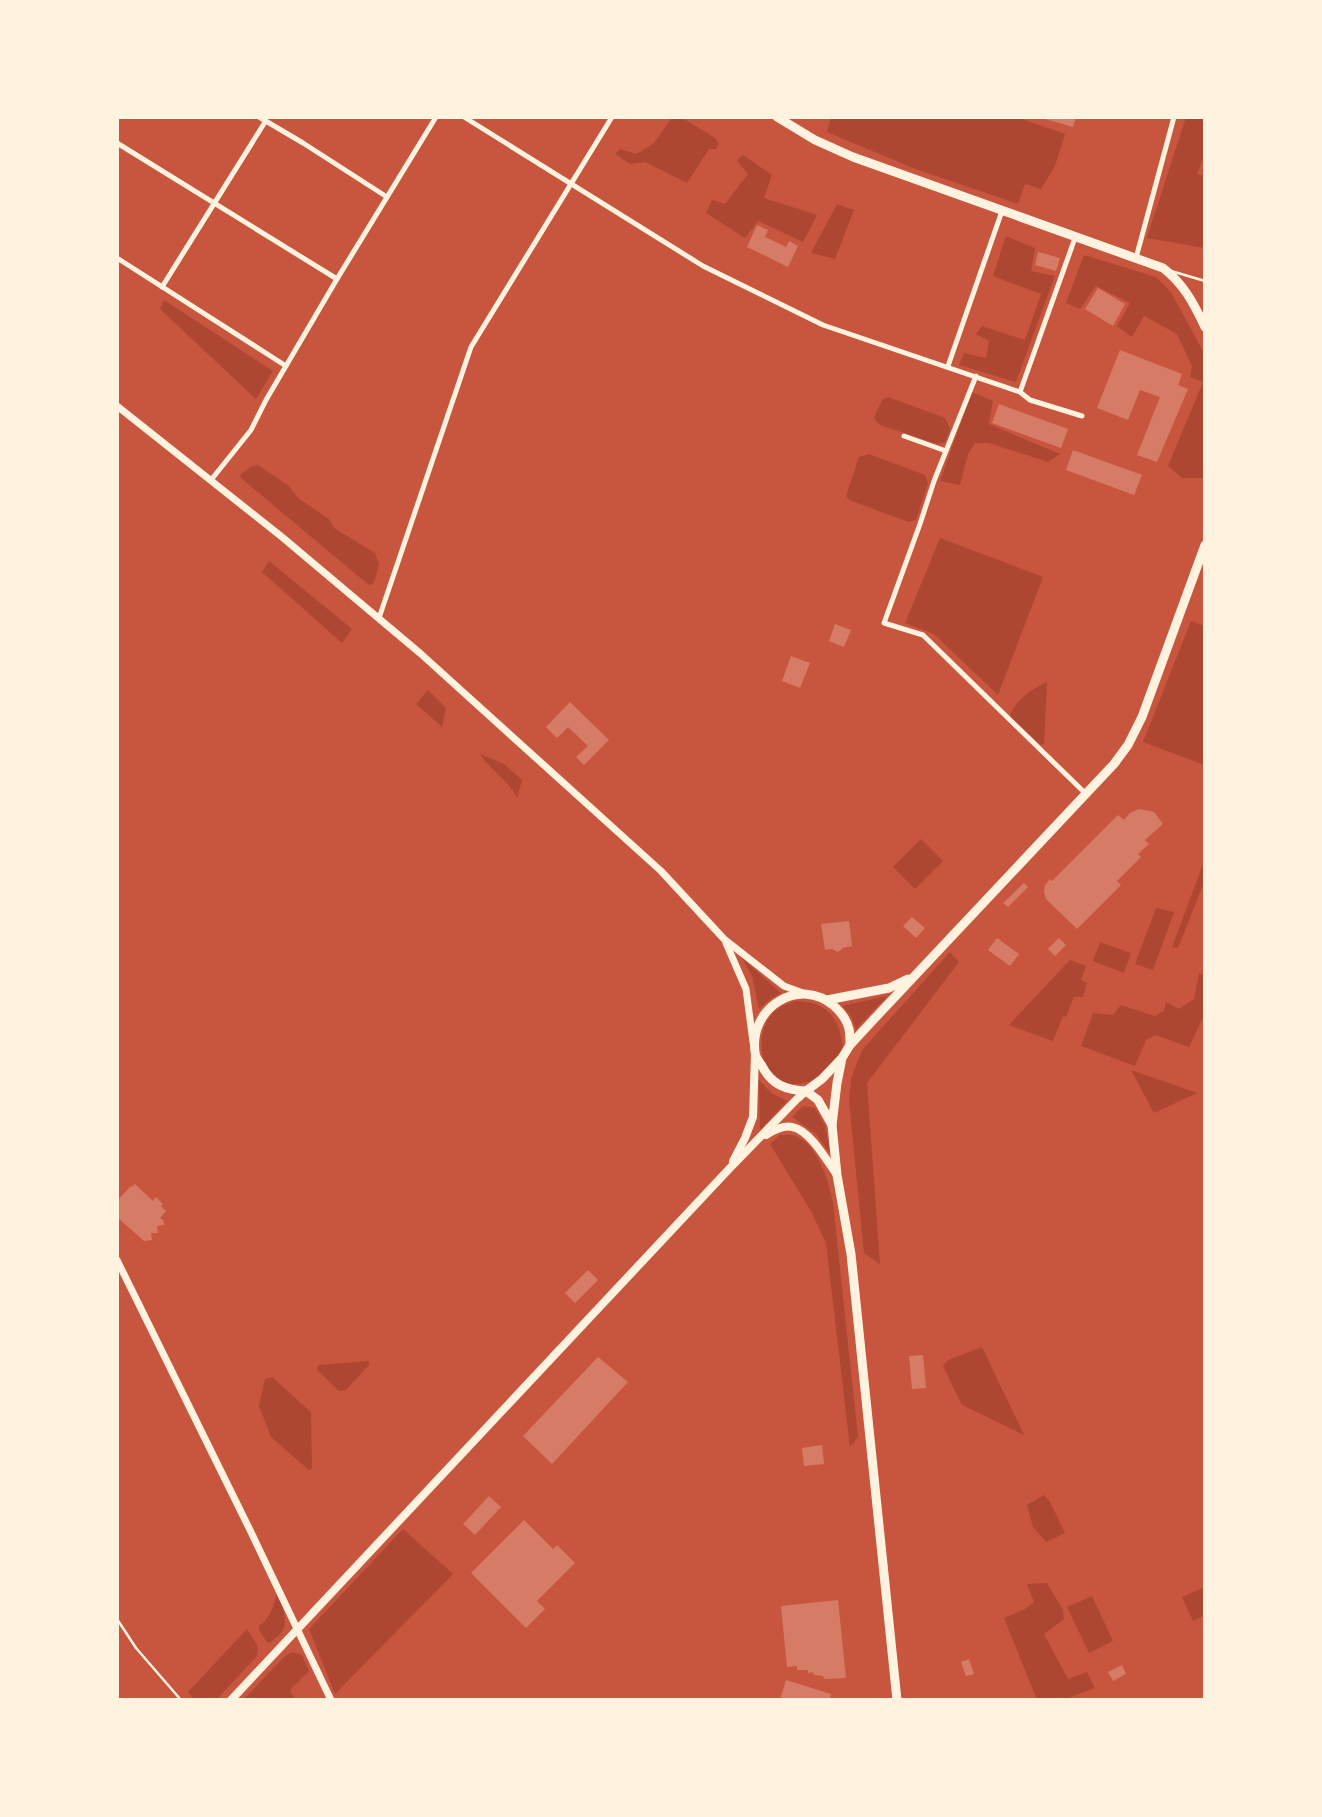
<svg xmlns="http://www.w3.org/2000/svg" width="1322" height="1817" font-family="'Roboto Condensed',sans-serif">
<style>
.green{fill:#ae4732}
.building{fill:#d67c66}
.lines{fill:none;stroke-linecap:round;stroke-linejoin:round}
.service{stroke:#fff3e0;stroke-width:2.5}
.minor{stroke:#fff3e0;stroke-width:5}
.tertiary{stroke:#fff3e0;stroke-width:7}
.secondary{stroke:#fff3e0;stroke-width:8}
.primary{stroke:#fff3e0;stroke-width:9}
</style>
<rect width="100%" height="100%" fill="#c8553d"/>
<g class="green">
<path d="M674,117H681L715,138L719,143L716,149H709L687,183L645,162L630,164L615,154L620,149L636,154L653,144L671,119Z"/>
<path d="M831,117H1016L1065,134L1055,166L1041,189L1025,184L1018,204L913,168L827,132Z"/>
<path d="M1186,117H1205V154L1197,174L1205,176V248L1147,238Z"/>
<path d="M743,155L772,175L764,198L817,215L803,242L758,221L745,238L706,213L712,200L725,204L748,174L737,161Z"/>
<path d="M837,204L854,210L835,259L811,253Z"/>
<path d="M1006,236L1035,248L1031,271L1055,276L1016,382L959,365L964,353L986,358L989,341L976,334L982,326L1025,340L1041,294L993,276Z"/>
<path d="M1084,255L1156,277L1171,292L1205,355V478H1182L1168,466L1203,382L1190,377L1192,366L1177,334L1144,316L1132,337L1117,326L1130,303L1096,286L1080,309L1066,303Z"/>
<path d="M164,300L273,371L256,399L160,309Z"/>
<path d="M972,392L993,401L989,424L1060,454L1048,462L989,443H975L968,454L960,485L940,481Z"/>
<path d="M888,397L945,418L950,429L945,442L937,444L880,425L874,418L882,400Z"/>
<path d="M869,454L925,475L928,483L916,520L909,522L849,500L846,496L859,457Z"/>
<path d="M258,465L289,486L298,498L329,519L334,528L375,553L379,564L374,583L369,585L242,479L240,475L252,466Z"/>
<path d="M940,538L1043,577L998,695L934,634L905,623Z"/>
<path d="M269,561L352,629L342,643L262,572Z"/>
<path d="M1191,621L1205,626V765L1143,742Z"/>
<path d="M1047,682L1044,744L1041,745L1010,717C1013,701 1034,688 1047,682Z"/>
<path d="M428,690L446,708L442,727L416,704Z"/>
<path d="M480,754L504,764L522,780L517,798C509,781 490,770 480,754Z"/>
<path d="M921,839L943,861L915,889L893,867Z"/>
<path d="M1205,859V880L1178,948L1172,947Z"/>
<path d="M1156,908L1174,912L1153,970L1135,964Z"/>
<path d="M1100,942L1131,953L1124,973L1093,961Z"/>
<path d="M950,952L959,962L867,1083L880,1264L864,1253L849,1101L851,1079L862,1050Z"/>
<path d="M742,958L781,993L769,1000L759,1009L752,976Z"/>
<path d="M1070,960L1086,966L1081,980L1087,983L1083,997H1074L1066,1017L1063,1016L1053,1041L1009,1025Z"/>
<path d="M1199,973L1205,976V1013L1189,1047L1156,1035L1146,1040L1135,1066L1081,1046L1093,1013L1113,1015L1121,1005L1155,1016L1164,1011L1166,1002L1179,1009L1194,999Z"/>
<path d="M887,996L856,1029L851,1016L842,1006Z"/>
<path d="M796,1001C829,1002 840,1019 843,1050C838,1057 832,1065 826,1071C820,1078 811,1082 802,1083C797,1084 790,1085 786,1083C758,1075 755,1033 772,1014C779,1007 787,1004 796,1001Z"/>
<path d="M1131,1070L1197,1093L1154,1113Z"/>
<path d="M759,1080L771,1093L787,1101L760,1130Z"/>
<path d="M803,1106L815,1108L825,1126L830,1153L816,1134L792,1117Z"/>
<path d="M780,1135C785,1135 792,1134 796,1136C818,1146 829,1181 833,1203L858,1437L850,1447L826,1243L812,1213L770,1144Z"/>
<path d="M982,1347L1024,1435L962,1405L943,1366L948,1360Z"/>
<path d="M369,1361V1365L346,1390L339,1391L317,1370L318,1365Z"/>
<path d="M272,1377L311,1412L312,1468L309,1470L271,1437L259,1406L265,1379Z"/>
<path d="M1044,1495L1050,1502L1065,1533L1046,1542L1033,1527L1027,1505Z"/>
<path d="M403,1529L453,1574L335,1694L309,1629Z"/>
<path d="M1047,1583L1063,1610L1064,1619L1044,1634L1068,1679L1087,1672L1095,1688L1063,1700H1037L1004,1618L1025,1609L1034,1602L1027,1584Z"/>
<path d="M1205,1587V1615L1193,1621L1182,1597Z"/>
<path d="M276,1595C282,1602 288,1620 283,1630C281,1634 274,1639 270,1643L267,1642L259,1630V1626C269,1619 274,1608 276,1595Z"/>
<path d="M1092,1596L1113,1641L1089,1653L1067,1607Z"/>
<path d="M247,1629C252,1638 262,1647 256,1657L216,1700H194L188,1692Z"/>
<path d="M292,1652L302,1655L309,1671L290,1690L295,1700H243L285,1656Z"/>
</g>
<g class="building">
<path d="M1038,117H1076L1073,127Z"/>
<path d="M757,225L768,230L765,237L786,247L789,241L798,246L788,267L747,247Z"/>
<path d="M1038,252L1060,258L1056,271L1035,265Z"/>
<path d="M1098,288L1125,304L1113,326L1085,309Z"/>
<path d="M1120,350L1182,374L1178,385L1188,389L1157,462L1137,455L1160,397L1140,390L1128,420L1097,408Z"/>
<path d="M999,404L1068,429L1061,448L992,423Z"/>
<path d="M1073,450L1142,475L1134,495L1066,470Z"/>
<path d="M835,624L851,630L844,647L829,641Z"/>
<path d="M791,656L810,663L800,688L782,681Z"/>
<path d="M570,702L609,740L584,765L576,757L588,746L568,727L557,738L546,727Z"/>
<path d="M1139,809L1154,812L1163,824L1145,840L1149,844L1138,854L1141,857L1117,881L1121,885L1077,929L1046,899L1044,892L1045,885L1050,879L1052,881L1118,815L1124,820L1130,813Z"/>
<path d="M1024,883L1028,887L1008,907L1003,903Z"/>
<path d="M912,917L925,928L916,938L903,926Z"/>
<path d="M849,921L852,946L843,948L838,952L832,949L825,950L821,924Z"/>
<path d="M997,938L1019,954L1010,966L988,950Z"/>
<path d="M1059,938L1066,945L1055,956L1048,949Z"/>
<path d="M135,1184L153,1201L156,1197L163,1204L161,1206L166,1211L160,1218L163,1220L164,1225L157,1226L158,1233H151L152,1240L144,1241L117,1217V1201L131,1186L132,1187Z"/>
<path d="M588,1270L598,1280L575,1303L565,1293Z"/>
<path d="M923,1355L926,1388L912,1389L909,1356Z"/>
<path d="M598,1357L628,1382L552,1464L523,1436Z"/>
<path d="M822,1445L824,1464L804,1466L802,1448Z"/>
<path d="M489,1496L501,1507L475,1535L463,1524Z"/>
<path d="M524,1520L553,1549L557,1545L575,1563L537,1601L545,1609L526,1628L471,1573Z"/>
<path d="M838,1600L846,1678L824,1679L823,1676L814,1675L813,1672L808,1673V1670H797V1666L787,1667L781,1606Z"/>
<path d="M969,1659L974,1674L966,1676L961,1662Z"/>
<path d="M1122,1665L1126,1674L1113,1681L1108,1672Z"/>
<path d="M786,1680L831,1694L830,1700H780Z"/>
</g>
<g class="lines">
<g class="service">
<path d="M1171,271L1205,281"/>
<path d="M117,1619L136,1648L181,1700"/>
</g>
<g class="minor">
<path d="M259,117L303,143L387,197"/>
<path d="M464,117L703,266L823,325L1020,392L1030,400L1082,416"/>
<path d="M117,143L337,279"/>
<path d="M117,258L286,366"/>
<path d="M1136,258L1174,117"/>
<path d="M162,287L265,122"/>
<path d="M948,366L1002,211"/>
<path d="M976,376L934,481L920,524L884,623L923,635L1086,794"/>
<path d="M1020,392L1075,238"/>
<path d="M904,436L946,451"/>
<path d="M211,480L251,430L266,400L337,279L436,117"/>
<path d="M379,618L471,347L612,117"/>
</g>
<g class="tertiary">
<path d="M117,406L282,537L421,654L661,871L724,939L784,986L803,993"/>
<path d="M726,943L746,989L753,1042"/>
<path d="M117,1260L250,1530L331,1700"/>
</g>
<g class="secondary">
<path d="M766,1135C774,1130 783,1125 792,1127C810,1130 827,1161 837,1175"/>
<path d="M733,1161L745,1138L753,1117L755,1053"/>
<path d="M231,1700L729,1169L796,1100L806,1091"/>
</g>
<g class="primary">
<path d="M777,117L815,140L853,157L1163,268C1184,284 1194,304 1205,327"/>
<path d="M827,1000L889,988L908,979"/>
<path d="M841,1059L822,1079L806,1091C786,1090 772,1085 762,1066C759,1062 755,1056 755,1052C749,1007 800,976 834,1006C841,1012 847,1021 849,1029C850,1034 850,1040 850,1045"/>
<path d="M806,1091L818,1100L832,1125"/>
<path d="M897,1700L851,1254L837,1175L832,1125L837,1083L842,1058L850,1045L875,1018L1114,764L1128,745L1142,717L1205,545"/>
</g>
</g>
<rect width="1322" height="1817" fill="none" stroke="#fff3e0" stroke-width="238"/>
</svg>
